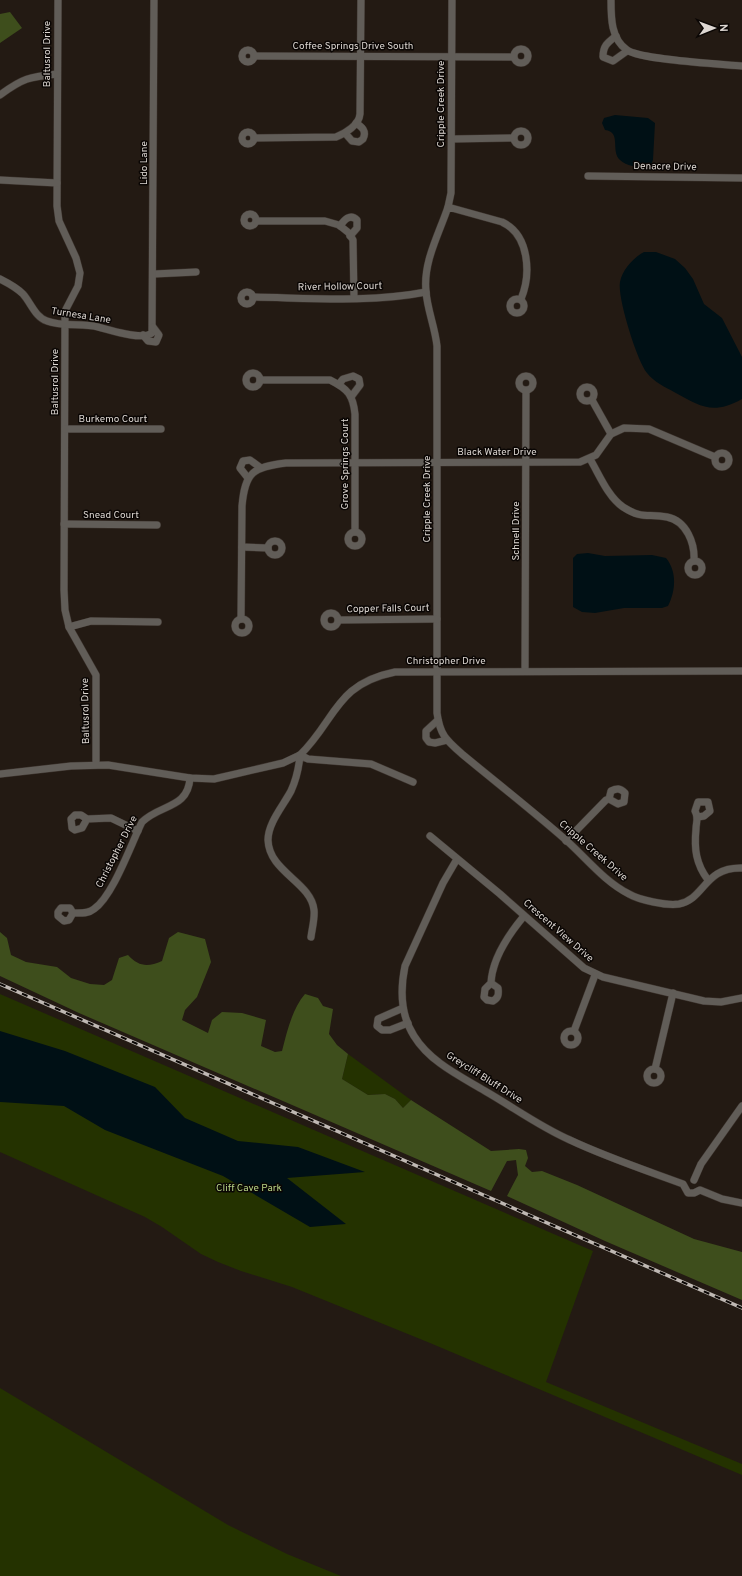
<svg xmlns="http://www.w3.org/2000/svg" width="742" height="1576" font-family="Overpass,sans-serif">
<style>
.green{fill:#243200}
.forest{fill:#3e4e1c}
.water{fill:#001015}
.lines{fill:none;stroke-linecap:round;stroke-linejoin:round}
.minor-casing{stroke:#3d342e;stroke-width:8}
.minor{stroke:#615d58;stroke-width:7}
.rail-casing{stroke:#bfb8b3;stroke-width:3.5}
.rail{stroke:#0a0604;stroke-width:2;stroke-dasharray:6;stroke-linecap:butt}
.labels{text-anchor:middle;dominant-baseline:central;stroke-width:3;stroke-linejoin:round;paint-order:stroke}
.street-label{font-size:10px;fill:#ddd7d2;stroke:#0a0604}
.park-label{font-size:10px;fill:#b9d587;stroke:#0a0604}
</style>
<rect width="100%" height="100%" fill="#231a13"/>
<g class="green">
<path d="M0,994L593,1251L546,1382L742,1464V1475L430,1343L292,1287L241,1271L218,1262L201,1254L162,1227L145,1217L0,1152Z"/>
<path d="M348,1054L411,1100L403,1108L395,1099L385,1094L368,1095L342,1079Z"/>
<path d="M0,1388L228,1525L287,1554L341,1576H0Z"/>
</g>
<g class="forest">
<path d="M10,12L22,28L0,43V14Z"/>
<path d="M0,932L7,938L11,955L26,962L57,967L71,978L90,984L104,985L112,980L119,958L128,955C139,967 148,967 162,961L169,938L178,932L205,939L211,962L197,997L185,1010L182,1020L208,1033L212,1020L222,1012L242,1013L266,1020L261,1046L275,1052L282,1051C287,1032 292,1009 305,994L318,998L323,1006L333,1009L329,1034L337,1045L348,1054L342,1079L368,1095L385,1094L395,1099L403,1108L411,1100L491,1151L519,1149L526,1150L528,1158L525,1166L532,1172L542,1171L577,1185L694,1239L742,1252V1300L605,1241L507,1196L518,1175L516,1160L507,1161L491,1191L79,1013L0,976Z"/>
</g>
<g class="water">
<path d="M615,115L648,118L655,123L653,160L651,165L646,169C638,167 626,166 620,160C610,151 622,132 605,130L602,123L604,118Z"/>
<path d="M644,252H656L675,259L685,268L693,279L704,304L722,318L742,357V399C713,415 701,407 674,392C665,387 654,382 647,373C637,361 617,297 620,282C622,270 634,257 644,252Z"/>
<path d="M588,553L605,556L652,555L666,558C677,571 676,591 668,606L662,608H624L595,613L582,612L573,607V558L577,554Z"/>
<path d="M0,1031L65,1051L155,1087L185,1118L238,1141L298,1147L365,1172L287,1178L346,1224L310,1227L223,1176L105,1130L64,1106L0,1102Z"/>
</g>
<g class="lines">
<g class="minor-casing">
<g id="minor">
<path d="M58,0L57,206L59,221L76,258L80,273L78,286L65,311L64,590L65,610L69,627L96,675V764"/>
<path d="M611,0C611,18 611,39 627,50C641,60 721,64 742,66"/>
<path d="M616,36C607,43 603,46 603,57L613,61L627,51"/>
<circle cx="521" cy="56" r="7"/>
<circle cx="248" cy="56" r="6"/>
<path d="M254,56L513,57"/>
<path d="M0,95C23,78 29,77 57,74"/>
<circle cx="521" cy="138" r="7"/>
<circle cx="248" cy="138" r="6"/>
<path d="M345,133L352,141L359,142L363,139C367,131 362,127 356,123"/>
<path d="M254,138L336,137C346,133 359,125 360,114L361,0"/>
<path d="M452,139L513,138"/>
<path d="M588,176L742,178"/>
<path d="M0,180L57,183"/>
<path d="M448,207L451,193L452,0"/>
<circle cx="250" cy="220" r="6"/>
<path d="M257,221H325L339,225L349,233L353,240L354,298"/>
<path d="M340,226C344,220 350,213 357,220V228L350,236"/>
<path d="M154,274L196,272"/>
<path d="M0,279C8,283 16,287 23,294C31,303 35,317 47,321C61,327 83,323 98,327C110,330 142,341 152,333L154,0"/>
<circle cx="247" cy="298" r="6"/>
<path d="M253,297C310,298 370,303 426,292"/>
<circle cx="517" cy="306" r="7"/>
<path d="M521,299C531,275 530,235 502,222L448,207C439,234 423,262 426,291C427,309 435,327 437,346V713C440,735 446,740 462,754C497,783 533,811 567,841C587,859 605,882 629,894C639,900 667,906 679,904C705,899 704,867 742,868"/>
<path d="M143,335L148,341L156,342L159,335L153,327"/>
<circle cx="253" cy="380" r="7"/>
<circle cx="526" cy="383" r="7"/>
<path d="M260,380H330C348,389 353,395 355,414V532"/>
<path d="M339,384L343,379L353,376L359,379L360,385L351,397"/>
<circle cx="587" cy="394" r="7"/>
<path d="M592,400L611,434"/>
<path d="M65,429H161"/>
<circle cx="722" cy="460" r="7"/>
<path d="M590,459C599,474 608,497 623,507C643,520 648,513 667,517C687,521 695,544 694,561"/>
<path d="M248,478L240,468L243,461L250,460L261,468"/>
<path d="M64,524L157,525"/>
<circle cx="355" cy="539" r="7"/>
<circle cx="275" cy="548" r="7"/>
<path d="M242,547L268,548"/>
<circle cx="695" cy="568" r="7"/>
<circle cx="331" cy="620" r="7"/>
<circle cx="242" cy="626" r="7"/>
<path d="M241,619L242,506C245,472 253,467 286,463L580,462L596,455L611,434L624,428L649,429L715,457"/>
<path d="M339,620L437,619"/>
<path d="M69,627L91,621L158,622"/>
<path d="M525,671L526,391"/>
<path d="M438,720L426,731V738L429,742L435,743L447,740"/>
<path d="M0,774L71,766L108,765L190,778L214,779L283,763L300,755C336,720 335,684 395,672L742,671"/>
<path d="M698,817L704,816L710,811L708,802H698L695,811C699,818 696,822 696,829C694,849 696,864 708,880"/>
<path d="M87,819L81,815H75L71,819L72,828L75,830L82,828L87,819L111,818L138,831"/>
<path d="M430,836L500,894L584,968L603,977L704,1001L721,1002L742,998"/>
<path d="M566,841L606,800L609,799L618,804L624,802L625,793C620,788 617,788 611,791L609,799"/>
<path d="M457,859L443,883L405,966C400,990 400,1014 414,1036C430,1062 460,1076 485,1091C513,1107 540,1127 570,1140C606,1157 645,1170 683,1184L688,1193H694L700,1190L722,1199L742,1203"/>
<path d="M73,913L69,920L64,921L58,916V912L61,908H70L73,913C80,913 88,914 94,909C113,896 131,844 142,822C160,804 188,809 190,778"/>
<path d="M311,937C312,929 315,918 314,910C311,882 269,872 268,840C268,823 283,806 291,791C296,780 299,767 300,755L308,759L371,764L413,782"/>
<path d="M491,983L498,988C499,995 498,998 493,1001L487,1000L484,997L485,989L491,983C492,959 509,934 524,916"/>
<path d="M403,1008L378,1019L377,1026L382,1030H390L408,1023"/>
<circle cx="571" cy="1038" r="7"/>
<path d="M574,1031L595,975"/>
<circle cx="654" cy="1076" r="7"/>
<path d="M655,1069L673,993"/>
<path d="M694,1180L701,1164L742,1106"/>
</g>
</g>
<use href="#minor" class="minor"/>
<g class="rail-casing">
<path id="rail" d="M0,984L742,1308"/>
</g>
<use href="#rail" class="rail"/>
</g>
<g class="labels">
<g class="street-label">
<text x="353" y="46">Coffee Springs Drive South</text>
<text transform="translate(47 54) rotate(-90)">Baltusrol Drive</text>
<text transform="translate(441 104) rotate(-90)">Cripple Creek Drive</text>
<text transform="translate(144 163) rotate(-90)">Lido Lane</text>
<text transform="translate(665 167) rotate(1)">Denacre Drive</text>
<text transform="translate(340 287) rotate(-1)">River Hollow Court</text>
<text transform="translate(81 316) rotate(9)">Turnesa Lane</text>
<text transform="translate(55 382) rotate(-90)">Baltusrol Drive</text>
<text x="113" y="419">Burkemo Court</text>
<text x="497" y="452">Black Water Drive</text>
<text transform="translate(345 464) rotate(-90)">Grove Springs Court</text>
<text transform="translate(427 499) rotate(-90)">Cripple Creek Drive</text>
<text x="111" y="515">Snead Court</text>
<text transform="translate(516 531) rotate(-90)">Schnell Drive</text>
<text transform="translate(388 609) rotate(-1)">Copper Falls Court</text>
<text x="446" y="661">Christopher Drive</text>
<text transform="translate(86 711) rotate(-91)">Baltusrol Drive</text>
<text transform="translate(593 851) rotate(41)">Cripple Creek Drive</text>
<text transform="translate(117 852) rotate(-63)">Christopher Drive</text>
<text transform="translate(558 931) rotate(41)">Crescent View Drive</text>
<text transform="translate(484 1078) rotate(32)">Greycliff Bluff Drive</text>
</g>
<g class="park-label">
<text x="249" y="1188">Cliff Cave Park</text>
</g>
</g>
<g transform="translate(714 28) rotate(89)" stroke="#0a0604" stroke-width="3" paint-order="stroke">
<path d="M0-3L7 15L0 10L-7 15Z" fill="#ddd7d2"/>
<text y="-6" font-size="11" font-weight="bold" text-anchor="middle" fill="#ddd7d2">N</text>
</g>
</svg>
